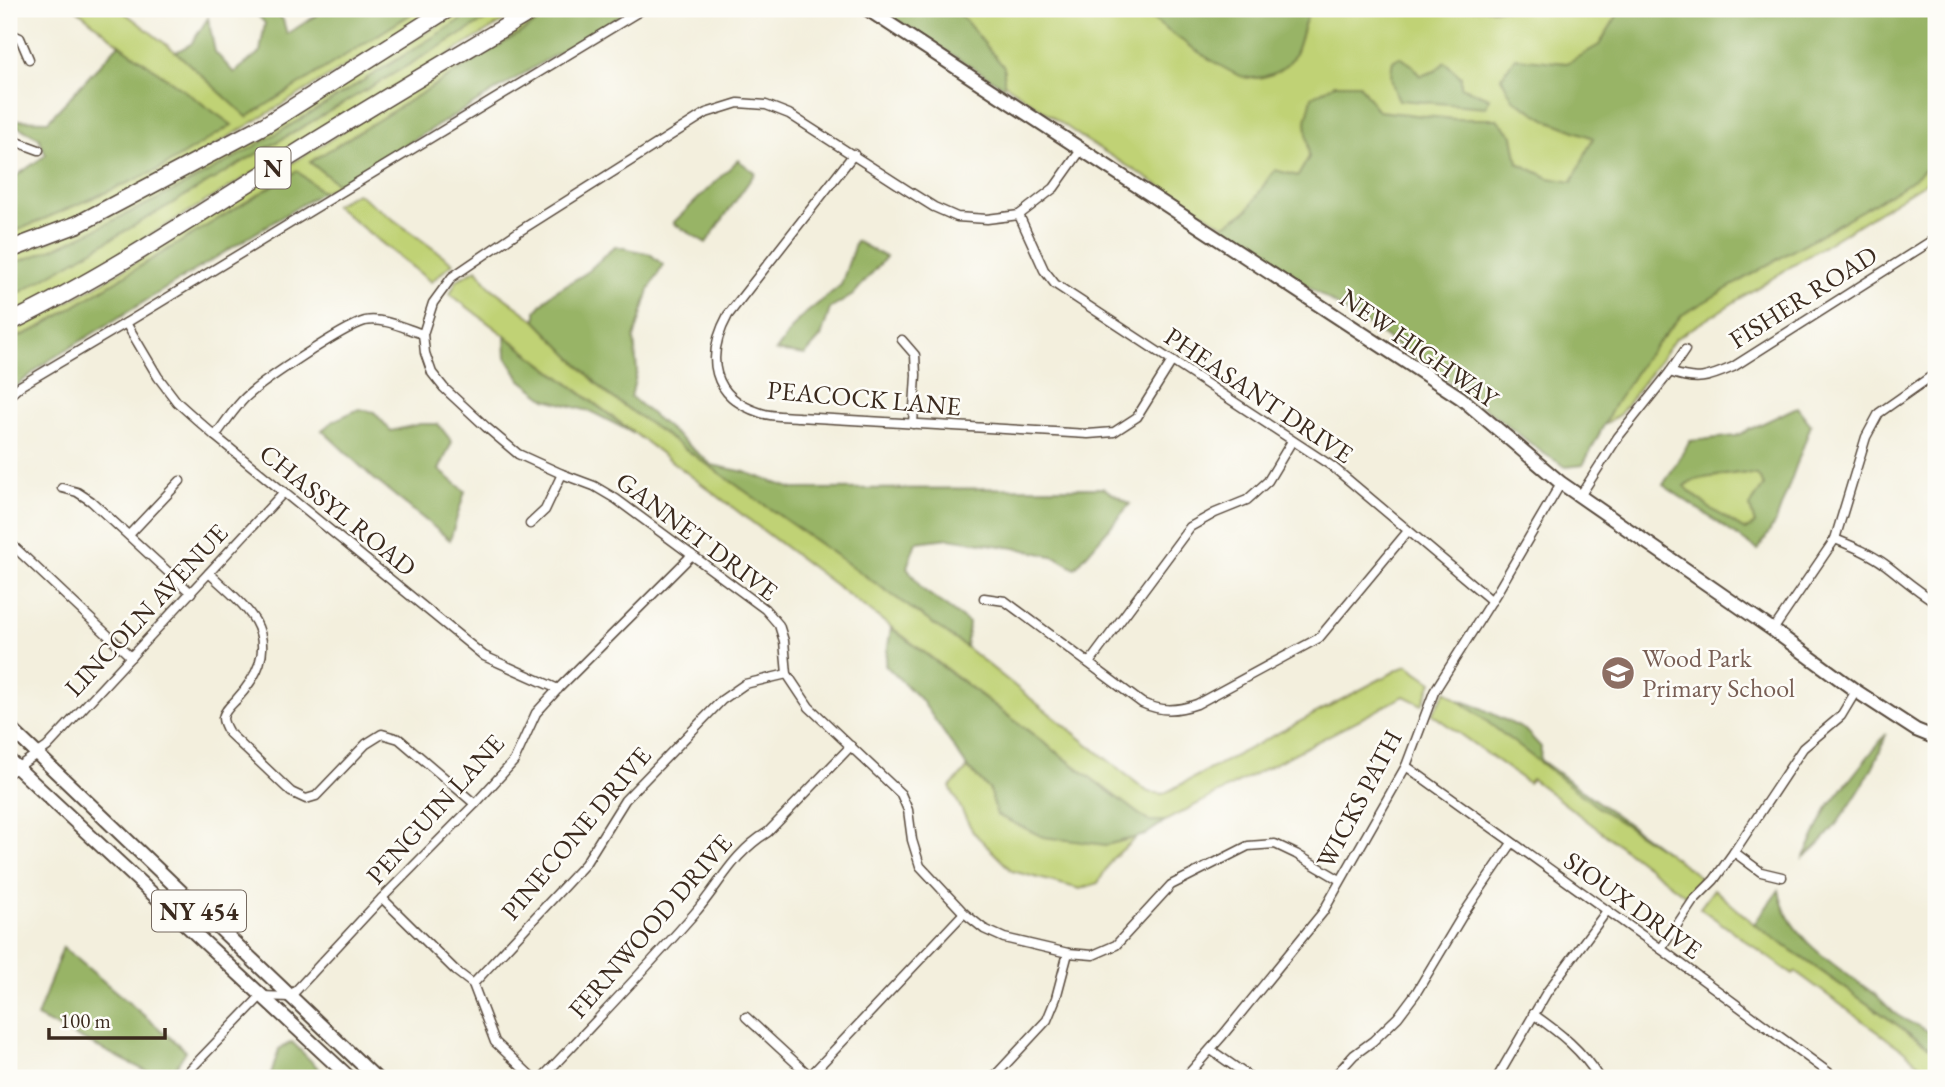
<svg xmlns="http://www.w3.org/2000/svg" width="1945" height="1087" font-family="'EB Garamond',serif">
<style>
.green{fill:#c0d275;stroke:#7e7e4a;stroke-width:2}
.forest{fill:#98b466;stroke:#6a6f42;stroke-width:2;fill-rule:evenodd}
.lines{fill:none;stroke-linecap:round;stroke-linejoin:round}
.street-casing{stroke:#57483b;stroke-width:11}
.secondary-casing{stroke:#57483b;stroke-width:16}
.primary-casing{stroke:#57483b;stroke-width:16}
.highway-casing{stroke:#57483b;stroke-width:19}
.street{stroke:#fff;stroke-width:8}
.secondary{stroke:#fff;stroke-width:12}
.primary{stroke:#fff;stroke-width:12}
.highway{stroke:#fff;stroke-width:16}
.labels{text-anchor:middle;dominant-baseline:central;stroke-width:5;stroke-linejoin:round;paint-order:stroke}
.shield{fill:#fdfcf7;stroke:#75695f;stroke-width:2}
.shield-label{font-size:24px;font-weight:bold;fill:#3b2a1e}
.street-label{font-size:26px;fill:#3b2a1e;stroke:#fdfcf7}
.education-label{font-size:26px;fill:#785e54;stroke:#fdfcf7;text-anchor:start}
</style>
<rect width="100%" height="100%" fill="#fdfcf7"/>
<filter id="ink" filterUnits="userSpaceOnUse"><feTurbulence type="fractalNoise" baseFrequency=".0143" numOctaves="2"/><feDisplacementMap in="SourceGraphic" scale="14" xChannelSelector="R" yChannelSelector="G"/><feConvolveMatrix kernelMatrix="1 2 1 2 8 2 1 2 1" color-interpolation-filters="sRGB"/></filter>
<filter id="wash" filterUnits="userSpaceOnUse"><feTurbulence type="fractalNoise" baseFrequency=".00686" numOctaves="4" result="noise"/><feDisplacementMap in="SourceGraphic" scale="28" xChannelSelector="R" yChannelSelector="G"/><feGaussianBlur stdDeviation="1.57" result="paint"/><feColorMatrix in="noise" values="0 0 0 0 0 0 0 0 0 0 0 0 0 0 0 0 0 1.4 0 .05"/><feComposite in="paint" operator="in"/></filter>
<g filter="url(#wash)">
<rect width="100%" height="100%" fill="#f3efdd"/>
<g class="green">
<path d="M76,9H120L176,52L247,116L419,9H441L164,176L86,214L9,246V234L231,125L119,44Z"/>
<path d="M465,9H524L109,260L34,304L9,315V256C113,222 208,165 302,108C356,75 411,42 465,9Z"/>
<path d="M544,9H559L310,162L339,185L322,192L296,172L37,329L9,341V332C95,292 175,237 255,186C351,126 448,68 544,9Z"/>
<path d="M897,9H1936V176L1675,339L1620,414L1577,443L1087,141Z"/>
<path d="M357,193L453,263L431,282L334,205Z"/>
<path d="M477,269L490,287L536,321L606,393L966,647L1148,792L1163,794L1407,665L1432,682L1422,705L1404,696L1165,821H1148L450,294L457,280Z"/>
<path d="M1737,473L1757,475L1764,485L1750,506L1755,524L1745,530L1708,507L1684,486C1697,475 1719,478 1737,473Z"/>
<path d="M1446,691L1695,873L1702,880L1686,896L1532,779L1528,783L1432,714Z"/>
<path d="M968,768L990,790L997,815L1106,845L1137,837L1112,859L1098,883L1080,889L1012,871L973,832L950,787Z"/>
<path d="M1714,889L1754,924L1936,1052V1078L1904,1051L1796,972L1793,975L1700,908Z"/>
</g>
<g class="forest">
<path d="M252,9H274L283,20L287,34L317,15L322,9H419L247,117L176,52L191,44L208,18L215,52L234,73L260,52L265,23Z"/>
<path d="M478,9H504L9,299V264C54,252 93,230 135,210C255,152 365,79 478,9Z"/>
<path d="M559,9H631L339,185L310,162Z"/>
<path d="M879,9H956L1004,67V87Z"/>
<path d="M1139,9H1311C1301,24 1301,47 1292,59C1282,72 1265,79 1249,78C1230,78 1157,23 1139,9Z"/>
<path d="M1621,9H1936V160L1909,183L1682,315L1645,358L1615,404L1583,465L1566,467L1543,453L1472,398L1384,336L1220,229C1228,221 1242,216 1248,209C1258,197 1264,182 1275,170L1298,176L1309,157L1306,121L1312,97L1335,84H1359L1378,111L1454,119H1497L1513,136L1518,163L1549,178L1572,182L1593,138L1547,120L1513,99L1501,77L1515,58L1567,63L1599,45Z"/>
<path d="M119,44L232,125L158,170L9,234V181L46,155L39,138L9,122V120L48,121Z"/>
<path d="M1400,57L1412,65L1420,76L1435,71L1445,62L1461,77V87L1489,98L1486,107L1399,100C1392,86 1389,76 1393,61Z"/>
<path d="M738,160L755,173L706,243L673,223Z"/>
<path d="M297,171L322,192L45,363L9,392V341L37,329Z"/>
<path d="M856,241L886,257L853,295L830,309L821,337L805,355L776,351L799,319L841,285Z"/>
<path d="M615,246L650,254L663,265L649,290L634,338L637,371L631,397L712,465L745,472L793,489L1103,488L1130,504L1075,568L1056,557L1021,549L949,538L916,542L907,567L922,589L969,623L966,647L606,393L536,321V311L551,294L586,273Z"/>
<path d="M505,336L633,433L592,412L546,399L520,379L506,357Z"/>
<path d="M1797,407L1811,425L1776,521L1758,550L1663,485L1690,441L1736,436ZM1737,473L1757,475L1764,485L1750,506L1755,524L1745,530L1708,507L1684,486C1696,476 1719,477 1737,473Z"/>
<path d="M359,409L374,412L391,431L420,424H438L452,442L439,470L465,491L450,540L373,478L322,430L335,420Z"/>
<path d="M891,628L1148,821H1165L1145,835L1106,845L1043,837L997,815L990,790L968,768L922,701L885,665Z"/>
<path d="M1459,700L1481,708L1525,730L1541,747L1540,760L1665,851L1596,806Z"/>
<path d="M1886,734C1876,770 1834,836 1804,857L1828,807Z"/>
<path d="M1779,890C1786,939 1841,969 1877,996C1884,1002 1890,1010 1897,1015C1909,1023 1924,1028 1936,1035V1052L1754,924Z"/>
<path d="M63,947L186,1051L169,1078H160L37,1017Z"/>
<path d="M292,1042L328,1078H270L279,1049Z"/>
</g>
</g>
<g filter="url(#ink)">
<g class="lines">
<g class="street-casing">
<g id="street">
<path d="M9,33L20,38L29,59"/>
<path d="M9,139L39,150"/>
<path d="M1081,150L1054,188L1019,215L987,219L957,217L934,207L910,192L789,114L766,105L738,103L706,113L521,230L452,277L433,303L423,334L425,353L432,373L444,388L486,427L518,454L562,474L594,486L616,499L765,609L779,625L784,641L787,674L809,707L901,794L908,810L912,840L920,866L964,913L984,929L1004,938L1068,953L1093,955L1116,945L1171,885L1248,846L1275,844L1296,854L1340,880"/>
<path d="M854,154L728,315C705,357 711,397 761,413C773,417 787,416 799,417L1088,434L1114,432L1137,417L1172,361"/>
<path d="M1019,215L1044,270L1055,284L1333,467L1492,601"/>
<path d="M126,323L158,377L177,402L215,436L484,656L558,689"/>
<path d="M902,340L915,355L916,375L913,424"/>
<path d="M1670,372C1697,382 1708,378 1733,367L1936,238"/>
<path d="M9,396L20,386L126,323L643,9"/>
<path d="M215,436C224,424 232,412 242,401C257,384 344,327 365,321C383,317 406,329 423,334"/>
<path d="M62,488L77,492L91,501L191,593"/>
<path d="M1580,496L1618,437L1670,372L1685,350"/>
<path d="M530,524L545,510L562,474"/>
<path d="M129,535L180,481"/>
<path d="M1835,539C1852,546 1870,553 1886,565C1903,578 1917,591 1936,602"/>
<path d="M9,542L131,657"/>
<path d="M209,573C225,588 243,602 255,621C272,651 256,678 236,700C231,705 224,711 223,718C223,723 226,728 229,733L291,792L306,799L316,796L366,744L382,734L399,739L475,804"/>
<path d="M984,598L1005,601L1142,703C1162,712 1177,711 1197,704L1319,638L1408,531"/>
<path d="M1773,630L1835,539L1866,437L1879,413L1936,373"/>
<path d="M1089,663L1190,527L1215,513L1247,500L1268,481L1292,441"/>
<path d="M1406,766L1661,949L1836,1078"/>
<path d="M9,773L47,747L284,492"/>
<path d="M1734,852L1761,872L1782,877"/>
<path d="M382,898L456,971L473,984L495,1042L533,1078"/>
<path d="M1661,949L1693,901L1714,880L1734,852L1803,748L1841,716L1856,691"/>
<path d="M473,984L585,864L625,800L722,700L745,684L787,674"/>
<path d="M1533,1014C1560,1033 1582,1050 1599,1078"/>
<path d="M746,1017L810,1076"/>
<path d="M1211,1050L1251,1078"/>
<path d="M182,1078L261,996L290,997L382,898L475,804L514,761L536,713L558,689L692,555"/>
<path d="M542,1078C593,1024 645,970 694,914C721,883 732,854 768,832L851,746"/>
<path d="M808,1078L964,913"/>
<path d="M993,1078L1047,1020L1056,998L1068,953"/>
<path d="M1185,1078L1223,1035L1323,912L1406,766L1434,692L1499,589L1561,483"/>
<path d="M1333,1078L1354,1055L1373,1041L1398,1017L1416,993L1464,913L1512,843"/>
<path d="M1497,1078L1547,992L1606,912"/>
</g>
</g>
<g class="secondary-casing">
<path id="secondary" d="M867,9L1461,398L1561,483L1773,630L1856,691L1916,730L1936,738"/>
</g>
<g class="primary-casing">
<g id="primary">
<path d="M9,727L376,1078"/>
<path d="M9,760L350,1078"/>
</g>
</g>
<g class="highway-casing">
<g id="highway">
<path d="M9,250L78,224L265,125L448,9"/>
<path d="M9,323C108,275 200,213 293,155C373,105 454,57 535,9"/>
</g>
</g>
<use href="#street" class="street"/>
<use href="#secondary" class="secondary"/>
<use href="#primary" class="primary"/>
<use href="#highway" class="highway"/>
</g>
</g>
<defs>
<g id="school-disc" transform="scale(1.75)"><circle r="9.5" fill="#8d6e63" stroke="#fdfcf7"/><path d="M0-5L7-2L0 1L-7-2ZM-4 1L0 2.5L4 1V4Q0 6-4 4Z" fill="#fff"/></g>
</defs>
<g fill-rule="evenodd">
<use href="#school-disc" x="1618" y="673"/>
</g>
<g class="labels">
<g class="shield">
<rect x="255.5" y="147.5" width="35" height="41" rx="5"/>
<rect x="152" y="890.5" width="94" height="41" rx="5"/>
</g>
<g class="shield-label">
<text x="273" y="168">N</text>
<text x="199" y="911">NY 454</text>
</g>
<g class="street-label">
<text transform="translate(1803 297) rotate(-32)">FISHER ROAD</text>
<text transform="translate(1419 348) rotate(35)">NEW HIGHWAY</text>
<text transform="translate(1259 395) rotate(34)">PHEASANT DRIVE</text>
<text transform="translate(864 398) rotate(5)">PEACOCK LANE</text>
<text transform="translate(338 510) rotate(39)">CHASSYL ROAD</text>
<text transform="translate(697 536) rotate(37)">GANNET DRIVE</text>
<text transform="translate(146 610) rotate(-47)">LINCOLN AVENUE</text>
<text transform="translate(1359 799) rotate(-62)">WICKS PATH</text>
<text transform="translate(435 809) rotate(-48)">PENGUIN LANE</text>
<text transform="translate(576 833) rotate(-50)">PINECONE DRIVE</text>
<text transform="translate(1633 905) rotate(36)">SIOUX DRIVE</text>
<text transform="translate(650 926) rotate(-49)">FERNWOOD DRIVE</text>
</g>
<g class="education-label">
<text x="1642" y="658">Wood Park<tspan x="1642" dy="30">Primary School</tspan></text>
</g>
</g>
<rect width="1945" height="1087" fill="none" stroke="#fdfcf7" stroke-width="35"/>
<path d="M49 1028v10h116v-10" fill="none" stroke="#3b2a1e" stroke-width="3.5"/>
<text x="60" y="1028" font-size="21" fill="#3b2a1e" stroke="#fdfcf7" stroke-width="5" paint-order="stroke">100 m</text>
</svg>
